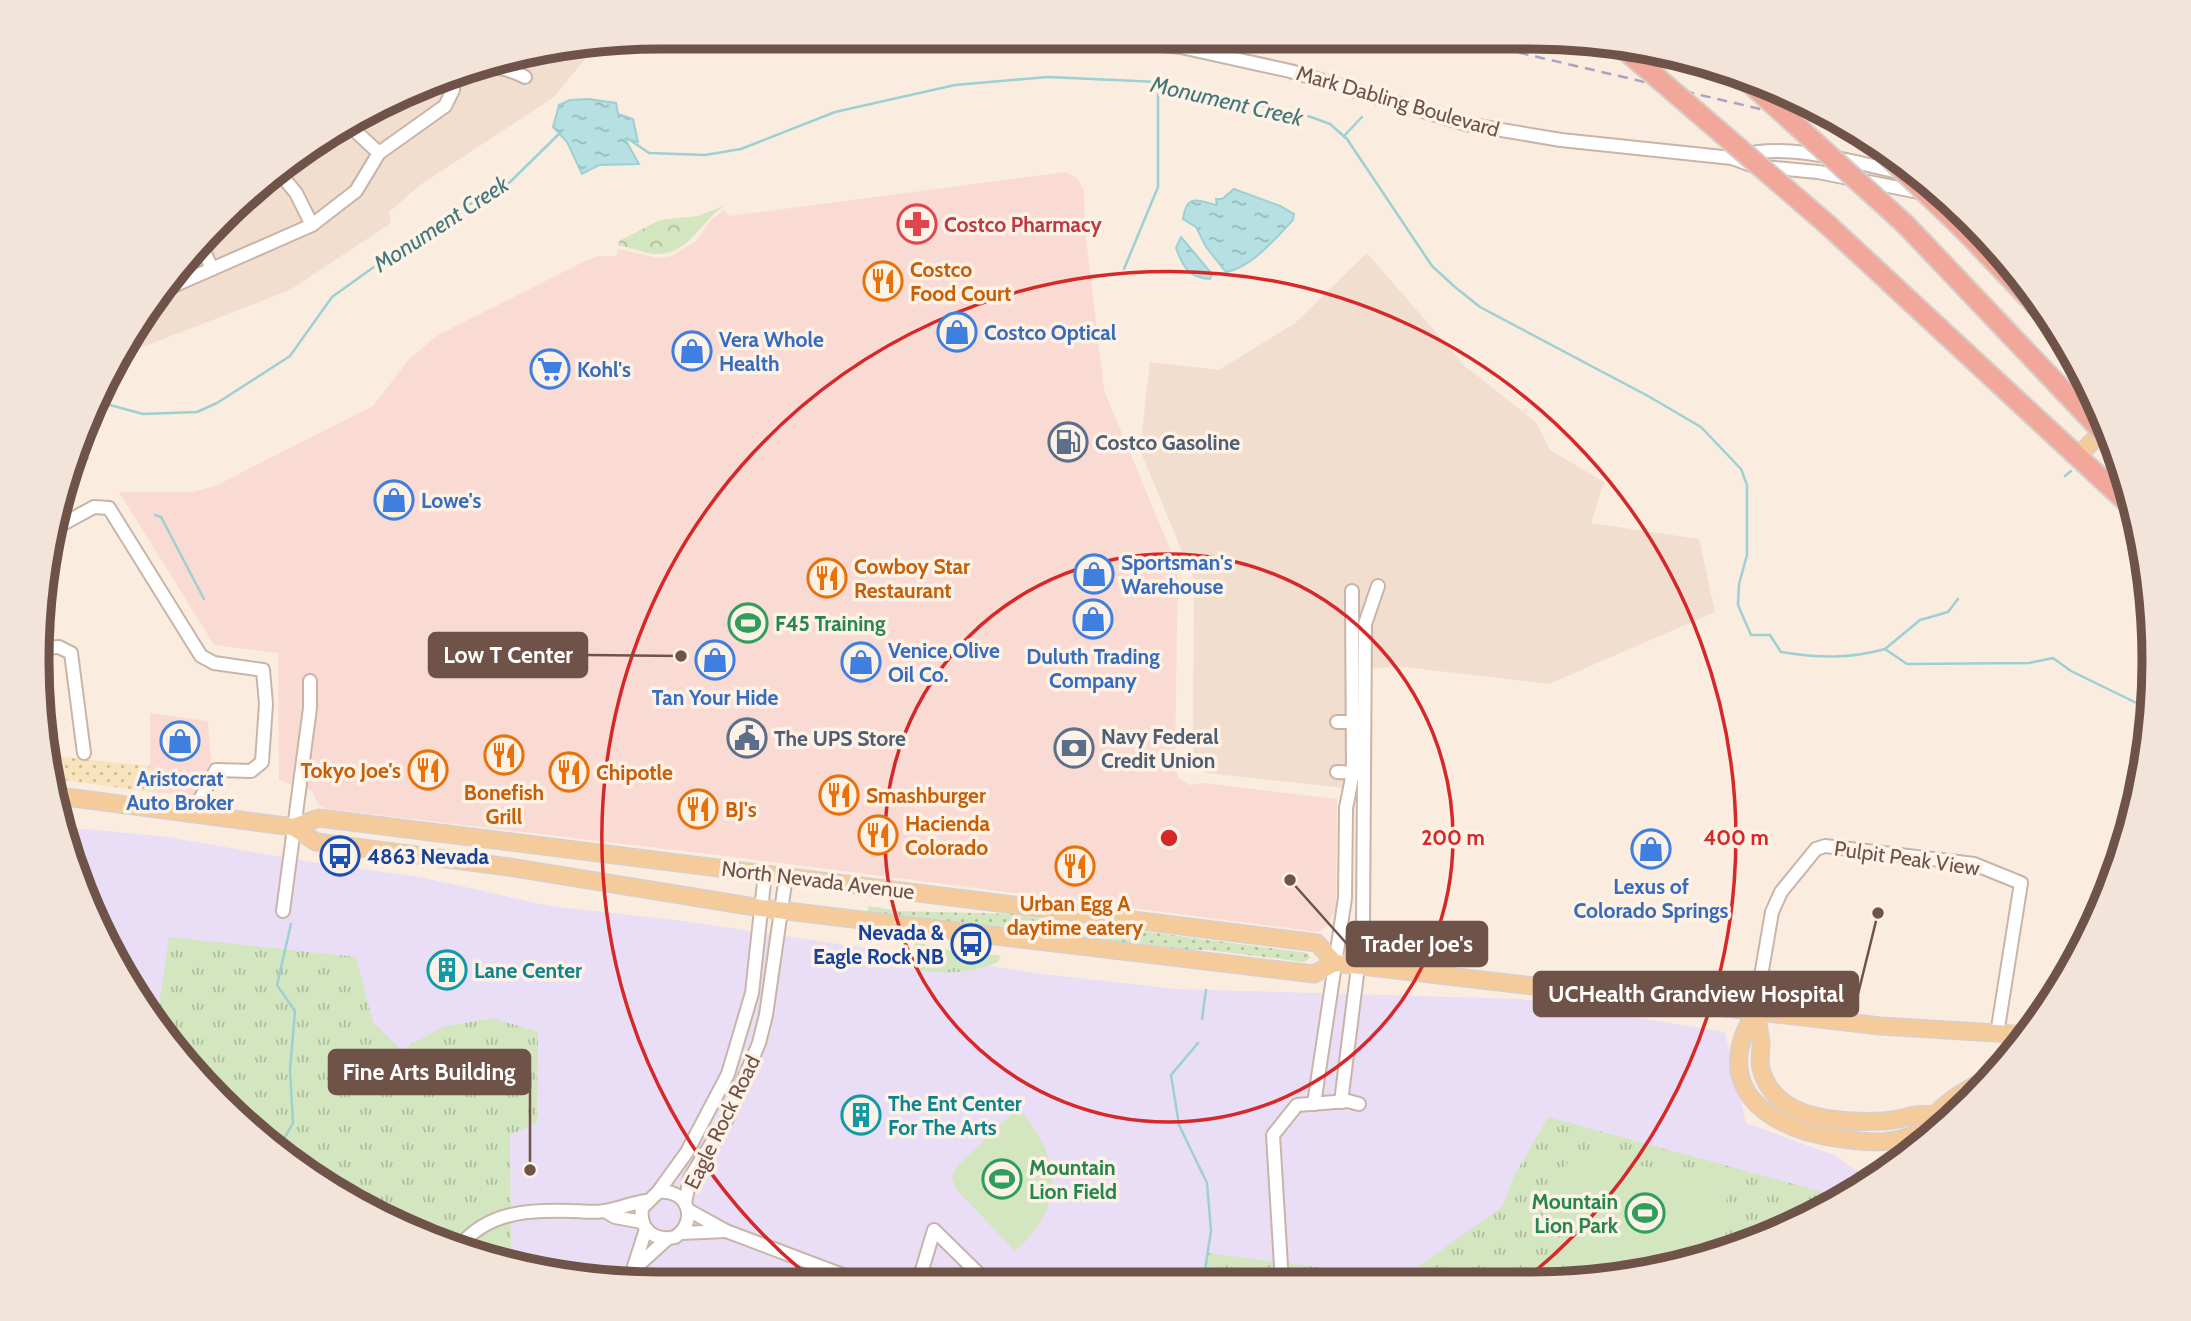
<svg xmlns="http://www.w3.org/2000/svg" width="2191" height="1321" font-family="Cabin,sans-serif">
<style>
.residential{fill:#f1decf}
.commercial{fill:#fadbd4}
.education{fill:#eaddf6}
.grass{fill:url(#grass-tufts)}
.sand{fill:url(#sand-dots)}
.park{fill:url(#park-crowns)}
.garden{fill:url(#garden-dots)}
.pitch{fill:#d3e6c0}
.water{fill:url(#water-ripples);stroke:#9dd0d3;stroke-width:2}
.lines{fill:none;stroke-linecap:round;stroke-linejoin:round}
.stream{stroke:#9dd0d3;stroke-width:2.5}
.minor-casing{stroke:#c9b4a8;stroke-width:16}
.major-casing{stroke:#d7cfcc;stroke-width:19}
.highway-casing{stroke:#d7cfcc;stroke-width:23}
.minor{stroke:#fff;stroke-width:12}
.major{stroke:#f6cb9b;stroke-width:16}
.highway{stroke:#f1a89a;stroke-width:19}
.rail{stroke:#afa0c1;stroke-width:2.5;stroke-dasharray:10 7;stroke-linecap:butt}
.highway-bridge-casing{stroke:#d7cfcc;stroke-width:23;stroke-linecap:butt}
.highway-bridge{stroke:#f1a89a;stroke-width:19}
.ring{fill:none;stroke:#d62828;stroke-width:3.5}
.labels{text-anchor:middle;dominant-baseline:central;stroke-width:7;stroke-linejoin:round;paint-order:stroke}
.street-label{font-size:21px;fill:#6f5349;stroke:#fef1e5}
.health-label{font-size:21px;font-weight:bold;fill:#be3a42;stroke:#fef1e5;text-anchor:start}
.food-label{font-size:21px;font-weight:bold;fill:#c56008;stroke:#fef1e5;text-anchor:start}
.shop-label{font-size:21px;font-weight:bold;fill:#366cbe;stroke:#fef1e5;text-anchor:start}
.service-label{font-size:21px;font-weight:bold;fill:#4e5e75;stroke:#fef1e5;text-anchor:start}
.leisure-label{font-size:21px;font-weight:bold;fill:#27864d;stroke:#fef1e5;text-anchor:start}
.transit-label{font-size:21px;font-weight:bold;fill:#164399;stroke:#fef1e5;text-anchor:start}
.culture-label{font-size:21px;font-weight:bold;fill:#0d838f;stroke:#fef1e5;text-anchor:start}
.water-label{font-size:23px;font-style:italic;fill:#42777b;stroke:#fef1e5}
.rim{fill:none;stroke:#6f5349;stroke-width:9}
.centre{fill:#d62828;stroke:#fef1e5;stroke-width:3.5}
.ring-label{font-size:21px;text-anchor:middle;font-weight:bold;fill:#d62828;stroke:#fef1e5;stroke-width:7;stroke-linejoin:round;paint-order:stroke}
.leader{fill:none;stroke:#6f5349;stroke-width:2.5}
.callout-dot{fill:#6f5349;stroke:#fef1e5;stroke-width:2.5}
.callout{fill:#6f5349;stroke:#6f5349;stroke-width:2.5}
.callout-label{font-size:23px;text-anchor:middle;font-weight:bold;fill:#fff}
</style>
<defs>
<pattern id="grass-tufts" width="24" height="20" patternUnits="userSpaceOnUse" patternTransform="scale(1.75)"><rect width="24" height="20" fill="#d3e6c0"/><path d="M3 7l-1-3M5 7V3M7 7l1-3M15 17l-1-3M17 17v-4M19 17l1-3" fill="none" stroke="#afbd9e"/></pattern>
<pattern id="sand-dots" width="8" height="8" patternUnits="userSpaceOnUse" patternTransform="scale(1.75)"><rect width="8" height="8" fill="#f8e4bc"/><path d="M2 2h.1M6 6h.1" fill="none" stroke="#cdbb9b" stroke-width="1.8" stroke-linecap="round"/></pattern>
<pattern id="park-crowns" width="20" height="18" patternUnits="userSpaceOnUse" patternTransform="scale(1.75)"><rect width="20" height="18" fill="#d3e6c0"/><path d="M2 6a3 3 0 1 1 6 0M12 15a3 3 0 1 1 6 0" fill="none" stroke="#afbd9e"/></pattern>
<pattern id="garden-dots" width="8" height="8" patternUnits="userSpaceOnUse" patternTransform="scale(1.75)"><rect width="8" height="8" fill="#d3e6c0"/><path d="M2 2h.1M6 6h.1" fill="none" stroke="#afbd9e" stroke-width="1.8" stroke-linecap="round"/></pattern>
<pattern id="water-ripples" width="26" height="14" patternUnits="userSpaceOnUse" patternTransform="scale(1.75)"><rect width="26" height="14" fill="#b6e0e2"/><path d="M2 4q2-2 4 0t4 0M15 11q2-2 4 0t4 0" fill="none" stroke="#98b8b9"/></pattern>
</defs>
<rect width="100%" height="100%" fill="#faede0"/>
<g class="residential">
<path d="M594,48L554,97L420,185L389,212L391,223L290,290L122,355L142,314L281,165L460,70Z"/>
<path d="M1367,253L1466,367L1536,422L1550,450L1604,482L1591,523L1699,539L1715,612L1549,684L1396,666L1345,672V788L1205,773L1193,754L1194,580L1140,450L1150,362L1219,370L1295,323Z"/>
</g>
<g class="commercial">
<path d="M1065,172L1077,178L1084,190L1085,229L1104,390L1178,568L1175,758L1178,777L1189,785L1204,783L1337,799L1336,909L1327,926L1318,932L742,858L327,809L319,806L312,791L279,780L278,653L214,645L119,492H193L215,486L373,406L410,358L438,335L583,262L598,256H616L618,249L658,258L672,256L696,241L710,221L724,210L729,216Z"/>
<path d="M150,713L208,721L211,761L194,795L150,792Z"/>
</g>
<path class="education" d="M64,827L168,837L304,861L420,877L550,906L683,921L1043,974L1175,989L1522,999L1725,1032L1746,1123L1834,1155L1871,1180L1842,1201L1731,1251L1572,1283L579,1279L422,1237L281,1156L142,1007L70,861Z"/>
<g class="grass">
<path d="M169,937L356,957L373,1022L401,1050L443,1027L492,1018L538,1032L537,1123L510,1135L511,1261L422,1237L281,1156L160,1027L157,1019Z"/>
<path d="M915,942L966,954L1001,955L998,962C975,973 945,974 920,971L922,961L913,951Z"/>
<path d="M1548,1117L1845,1198L1731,1251L1572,1283L1199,1281L1208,1253L1402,1278L1503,1206L1513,1178Z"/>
</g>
<path class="sand" d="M53,756L150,766V792L56,779Z"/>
<path class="park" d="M724,206C701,221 688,256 655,254C643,253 631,247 618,246L619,241L660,220L698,216Z"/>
<path class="garden" d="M868,906L900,911L1013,914L1308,953L1310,958L1304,962L1208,950H1167L900,917L868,912Z"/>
<g class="pitch">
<path d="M1018,1108C1062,1156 1066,1207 1015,1251L956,1189L952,1177L957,1166Z"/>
<path d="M1579,1153L1681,1174H1727L1725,1252L1576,1282L1556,1174Z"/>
</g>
<g class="water">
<path d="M588,99L616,103L618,114L633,119L638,142L625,139L639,164L599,165L582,174L567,142L553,127L559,105L570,100Z"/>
<path d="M1234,189L1280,206L1294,214L1293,220C1276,238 1251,268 1226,272L1206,247L1196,227L1183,219C1187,191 1200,202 1217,205L1216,199H1222Z"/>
<path d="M1181,237L1212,274L1210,279C1189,278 1183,267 1176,248Z"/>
</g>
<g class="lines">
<g class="stream">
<path d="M1416,52L1419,49"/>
<path d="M1344,136L1362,117"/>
<path d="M627,138L649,153L705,155L741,149L835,112L955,85L1048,77L1158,82L1311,117L1330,124L1347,139L1432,266L1455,287L1480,307L1648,396L1701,427L1741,469L1747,485V555L1739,584L1738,605L1751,635H1770L1781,652C1819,658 1849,659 1885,649L1907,664L2029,663L2053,658L2071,671L2151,710"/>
<path d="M1124,269L1158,187V83"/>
<path d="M99,402L143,414L197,412L217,403L290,356L332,297L434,224L510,182L561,132"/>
<path d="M77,445L88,458"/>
<path d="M2065,476L2071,471"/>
<path d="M155,515L161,517L204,599"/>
<path d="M1885,649L1920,620L1948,612L1958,599"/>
<path d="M1202,1019L1206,990"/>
<path d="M1198,1043L1171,1075L1179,1125L1207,1183L1211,1231L1205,1270L1199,1281"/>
<path d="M277,1151L293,1123L290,1070L295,1011L277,985L291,924"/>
</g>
<g class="minor-casing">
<g id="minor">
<path d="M1108,39L1181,47L1290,71L1466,124L1561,140L1732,158L1754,166L1818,172L1944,197"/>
<path d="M453,75C484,67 495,62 525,77"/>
<path d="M352,128L379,153"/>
<path d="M1744,155C1786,142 1859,163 1902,173"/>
<path d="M277,170L296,193L312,225"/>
<path d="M203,249L212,269"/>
<path d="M164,290L312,225L356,191L379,153L445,106L453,90V74"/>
<path d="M59,526L94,507L109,508L201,656L214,663L263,670L266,704L262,762L251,771L216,770L192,814"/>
<path d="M39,648L59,647L71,653L84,753"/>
<path d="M1337,722H1361"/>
<path d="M1337,772L1361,773"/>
<path d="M283,911L310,708V681"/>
<path d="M1755,1011L1772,912L1781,892L1816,849L1825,846L1974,864L2021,883L1997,1034"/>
<path d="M1341,1102L1363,927L1365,624L1378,586"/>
<path d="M1314,1104L1345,898L1346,808L1353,773L1352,591"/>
<path d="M658,1192C688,1188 699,1221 675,1237C654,1242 639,1229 642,1208L658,1192L687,1152L728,1074L752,993L765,873"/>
<path d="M685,1203L690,1178L728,1117L759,1043L766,1015L786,876"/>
<path d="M688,1210L726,1231L856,1280"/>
<path d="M605,1211L615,1217L642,1222"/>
<path d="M681,1233L726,1231"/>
<path d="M459,1247C488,1211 529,1210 572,1211C582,1211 595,1213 604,1211C618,1209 631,1203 646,1201"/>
<path d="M634,1269L667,1239"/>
<path d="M630,1279L646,1229"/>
<path d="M919,1280L934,1230L986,1281"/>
<path d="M1282,1282L1273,1135L1297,1105L1348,1101L1359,1104"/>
</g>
</g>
<g class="major-casing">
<g id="major">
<path d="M2077,456L2107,428"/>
<path d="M59,796L293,827L319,818L1317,943L1335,963"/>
<path d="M293,827L316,842L509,867L761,908L1314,974L1335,963L1880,1026L2029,1035"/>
<path d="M1755,1011C1751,1020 1745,1030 1742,1040C1723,1103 1787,1131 1836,1138C1869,1143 1894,1146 1924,1130C1937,1107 1964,1089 1989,1079"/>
<path d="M1755,1011C1757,1021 1760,1032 1761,1043C1761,1051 1759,1061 1761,1069C1775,1121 1840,1123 1885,1121C1902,1120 1916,1112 1932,1115"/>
</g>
</g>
<g class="highway-casing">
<g id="highway">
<path d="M1905,224L2079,407"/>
<path d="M1828,225L2132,507"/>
<path d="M1965,231L2050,320"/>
</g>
</g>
<use href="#minor" class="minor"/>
<use href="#major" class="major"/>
<use href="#highway" class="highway"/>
<path class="rail" d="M1469,41L1846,129"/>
<g class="highway-bridge-casing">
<g id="highway-bridge">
<path d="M1617,43L1828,225"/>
<path d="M1743,77L1905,224"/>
<path d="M1878,147L1965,231"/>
<path d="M2079,407L2113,443"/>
</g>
</g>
<use href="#highway-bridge" class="highway-bridge"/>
</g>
<g class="ring">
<circle cx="1169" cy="838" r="284"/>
<path d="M812 1279A567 567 0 1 1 1522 1282"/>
</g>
<defs>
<g id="pharmacy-ring" transform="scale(2.0125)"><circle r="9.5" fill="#fef1e5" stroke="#e0444e" stroke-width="1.5"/><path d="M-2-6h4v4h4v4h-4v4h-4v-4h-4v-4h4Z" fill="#e0444e"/></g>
<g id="restaurant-ring" transform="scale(2.0125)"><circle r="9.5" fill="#fef1e5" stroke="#e8710a" stroke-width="1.5"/><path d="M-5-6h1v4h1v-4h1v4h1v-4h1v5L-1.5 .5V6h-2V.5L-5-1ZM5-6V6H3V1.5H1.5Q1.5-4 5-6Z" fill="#e8710a"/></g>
<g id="shop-ring" transform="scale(2.0125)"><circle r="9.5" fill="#fef1e5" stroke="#3f7fe0" stroke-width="1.5"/><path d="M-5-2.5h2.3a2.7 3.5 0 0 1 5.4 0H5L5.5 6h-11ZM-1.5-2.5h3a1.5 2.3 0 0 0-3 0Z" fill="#3f7fe0"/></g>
<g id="supermarket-ring" transform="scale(2.0125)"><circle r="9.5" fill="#fef1e5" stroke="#3f7fe0" stroke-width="1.5"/><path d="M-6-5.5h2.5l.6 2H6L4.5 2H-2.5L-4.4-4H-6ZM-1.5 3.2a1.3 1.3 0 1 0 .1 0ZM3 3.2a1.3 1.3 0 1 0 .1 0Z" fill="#3f7fe0"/></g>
<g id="fuel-ring" transform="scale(2.0125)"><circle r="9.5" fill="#fef1e5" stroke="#5c6f8a" stroke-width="1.5"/><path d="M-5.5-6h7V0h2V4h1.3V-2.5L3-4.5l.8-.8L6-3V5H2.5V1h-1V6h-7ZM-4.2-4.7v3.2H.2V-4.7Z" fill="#5c6f8a"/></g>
<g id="stadium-ring" transform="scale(2.0125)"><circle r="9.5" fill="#fef1e5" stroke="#2e9e5b" stroke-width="1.5"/><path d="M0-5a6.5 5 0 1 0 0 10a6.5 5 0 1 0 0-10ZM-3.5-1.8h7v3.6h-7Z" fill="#2e9e5b"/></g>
<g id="civic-ring" transform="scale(2.0125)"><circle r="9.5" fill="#fef1e5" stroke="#5c6f8a" stroke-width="1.5"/><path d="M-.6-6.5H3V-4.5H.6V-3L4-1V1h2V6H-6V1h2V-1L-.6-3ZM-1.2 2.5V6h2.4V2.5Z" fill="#5c6f8a"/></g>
<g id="bank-ring" transform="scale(2.0125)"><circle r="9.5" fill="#fef1e5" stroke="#5c6f8a" stroke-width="1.5"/><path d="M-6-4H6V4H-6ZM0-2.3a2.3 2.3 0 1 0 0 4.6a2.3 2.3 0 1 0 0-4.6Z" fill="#5c6f8a"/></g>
<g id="bus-ring" transform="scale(2.0125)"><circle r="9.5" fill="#fef1e5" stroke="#1a4fb4" stroke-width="1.5"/><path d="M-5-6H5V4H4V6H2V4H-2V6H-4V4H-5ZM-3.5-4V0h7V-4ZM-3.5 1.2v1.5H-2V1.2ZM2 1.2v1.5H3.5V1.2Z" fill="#1a4fb4"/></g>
<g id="building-ring" transform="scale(2.0125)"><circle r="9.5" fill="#fef1e5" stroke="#0f9aa8" stroke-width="1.5"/><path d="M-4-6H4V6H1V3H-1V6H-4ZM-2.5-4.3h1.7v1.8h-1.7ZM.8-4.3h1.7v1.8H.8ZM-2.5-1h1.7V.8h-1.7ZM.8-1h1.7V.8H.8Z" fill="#0f9aa8"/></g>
</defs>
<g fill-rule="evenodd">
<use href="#pharmacy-ring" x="917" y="224"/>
<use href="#restaurant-ring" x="883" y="281"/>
<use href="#shop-ring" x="957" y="332"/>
<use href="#shop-ring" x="692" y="351"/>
<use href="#supermarket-ring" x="550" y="369"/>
<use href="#fuel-ring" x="1068" y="442"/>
<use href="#shop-ring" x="394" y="500"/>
<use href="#shop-ring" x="1094" y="574"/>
<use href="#restaurant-ring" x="827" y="578"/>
<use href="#shop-ring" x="1093" y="619"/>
<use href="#stadium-ring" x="748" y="623"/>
<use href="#shop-ring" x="715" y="660"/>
<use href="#shop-ring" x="861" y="662"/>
<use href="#civic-ring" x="747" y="738"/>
<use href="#shop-ring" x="180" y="741"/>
<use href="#bank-ring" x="1074" y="748"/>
<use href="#restaurant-ring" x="504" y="755"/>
<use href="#restaurant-ring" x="428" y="770"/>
<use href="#restaurant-ring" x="569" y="772"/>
<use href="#restaurant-ring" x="839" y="795"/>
<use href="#restaurant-ring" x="698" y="809"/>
<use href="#restaurant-ring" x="878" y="835"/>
<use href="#shop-ring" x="1651" y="849"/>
<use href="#bus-ring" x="340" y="856"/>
<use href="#restaurant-ring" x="1075" y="866"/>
<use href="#bus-ring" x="971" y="944"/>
<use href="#building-ring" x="447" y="970"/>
<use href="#building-ring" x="861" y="1115"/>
<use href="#stadium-ring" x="1002" y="1179"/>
<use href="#stadium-ring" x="1645" y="1213"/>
</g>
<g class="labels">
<g class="street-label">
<text transform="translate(1398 101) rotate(16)">Mark Dabling Boulevard</text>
<text transform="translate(1907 858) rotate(8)">Pulpit Peak View</text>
<text transform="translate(818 880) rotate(7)">North Nevada Avenue</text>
<text transform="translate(722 1122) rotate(-64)">Eagle Rock Road</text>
</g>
<g class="health-label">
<text x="944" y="224">Costco Pharmacy</text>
</g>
<g class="food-label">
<text x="910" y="269">Costco<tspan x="910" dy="24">Food Court</tspan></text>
<text x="854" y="566">Cowboy Star<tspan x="854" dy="24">Restaurant</tspan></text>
<text x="401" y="770" text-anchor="end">Tokyo Joe's</text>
<text x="596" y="772">Chipotle</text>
<text x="504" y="792" text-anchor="middle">Bonefish<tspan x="504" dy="24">Grill</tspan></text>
<text x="866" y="795">Smashburger</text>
<text x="725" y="809">BJ's</text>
<text x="905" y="823">Hacienda<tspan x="905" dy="24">Colorado</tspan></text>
<text x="1075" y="903" text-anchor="middle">Urban Egg A<tspan x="1075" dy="24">daytime eatery</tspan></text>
</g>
<g class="shop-label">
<text x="984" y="332">Costco Optical</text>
<text x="719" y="339">Vera Whole<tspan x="719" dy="24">Health</tspan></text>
<text x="577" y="369">Kohl's</text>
<text x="421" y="500">Lowe's</text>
<text x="1121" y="562">Sportsman's<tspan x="1121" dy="24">Warehouse</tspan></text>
<text x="888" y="650">Venice Olive<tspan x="888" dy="24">Oil Co.</tspan></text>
<text x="1093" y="656" text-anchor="middle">Duluth Trading<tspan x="1093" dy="24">Company</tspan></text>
<text x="715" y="697" text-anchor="middle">Tan Your Hide</text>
<text x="180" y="778" text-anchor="middle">Aristocrat<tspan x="180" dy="24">Auto Broker</tspan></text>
<text x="1651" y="886" text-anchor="middle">Lexus of<tspan x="1651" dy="24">Colorado Springs</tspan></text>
</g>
<g class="service-label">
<text x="1095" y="442">Costco Gasoline</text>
<text x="1101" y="736">Navy Federal<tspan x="1101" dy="24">Credit Union</tspan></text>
<text x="774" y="738">The UPS Store</text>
</g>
<g class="leisure-label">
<text x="775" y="623">F45 Training</text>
<text x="1029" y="1167">Mountain<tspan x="1029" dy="24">Lion Field</tspan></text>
<text x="1618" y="1201" text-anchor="end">Mountain<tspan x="1618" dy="24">Lion Park</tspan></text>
</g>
<g class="transit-label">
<text x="367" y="856">4863 Nevada</text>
<text x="944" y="932" text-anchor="end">Nevada &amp;<tspan x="944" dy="24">Eagle Rock NB</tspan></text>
</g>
<g class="culture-label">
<text x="474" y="970">Lane Center</text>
<text x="888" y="1103">The Ent Center<tspan x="888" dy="24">For The Arts</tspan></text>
</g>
<g class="water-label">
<text transform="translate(1227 101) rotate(13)">Monument Creek</text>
<text transform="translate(441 224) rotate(-33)">Monument Creek</text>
</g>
</g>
<path d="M0 0H2191V1321H0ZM660 49H1531A611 611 0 0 1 2142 660V661A611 611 0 0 1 1531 1272H660A611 611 0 0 1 49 661V660A611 611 0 0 1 660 49Z" fill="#f3e4d9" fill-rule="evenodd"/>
<path class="rim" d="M660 49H1531A611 611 0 0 1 2142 660V661A611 611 0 0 1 1531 1272H660A611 611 0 0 1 49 661V660A611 611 0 0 1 660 49Z"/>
<circle cx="1169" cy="838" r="10" class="centre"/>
<g class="ring-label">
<text x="1453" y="845">200 m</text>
<text x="1736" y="845">400 m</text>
</g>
<path class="leader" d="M681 656L587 655M1290 880L1347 944M1878 913L1858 994M530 1170L530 1072"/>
<g class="callout-dot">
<circle cx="681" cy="656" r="7"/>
<circle cx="1290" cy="880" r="7"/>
<circle cx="1878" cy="913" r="7"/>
<circle cx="530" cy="1170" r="7"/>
</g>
<g class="callout">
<rect x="429" y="633" width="158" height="44" rx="7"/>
<rect x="1347" y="922" width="140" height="44" rx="7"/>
<rect x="1534" y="972" width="324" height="44" rx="7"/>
<rect x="329" y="1050" width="201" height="44" rx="7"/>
</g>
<g class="callout-label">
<text x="508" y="663">Low T Center</text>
<text x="1417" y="952">Trader Joe's</text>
<text x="1696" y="1002">UCHealth Grandview Hospital</text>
<text x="429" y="1080">Fine Arts Building</text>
</g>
</svg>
